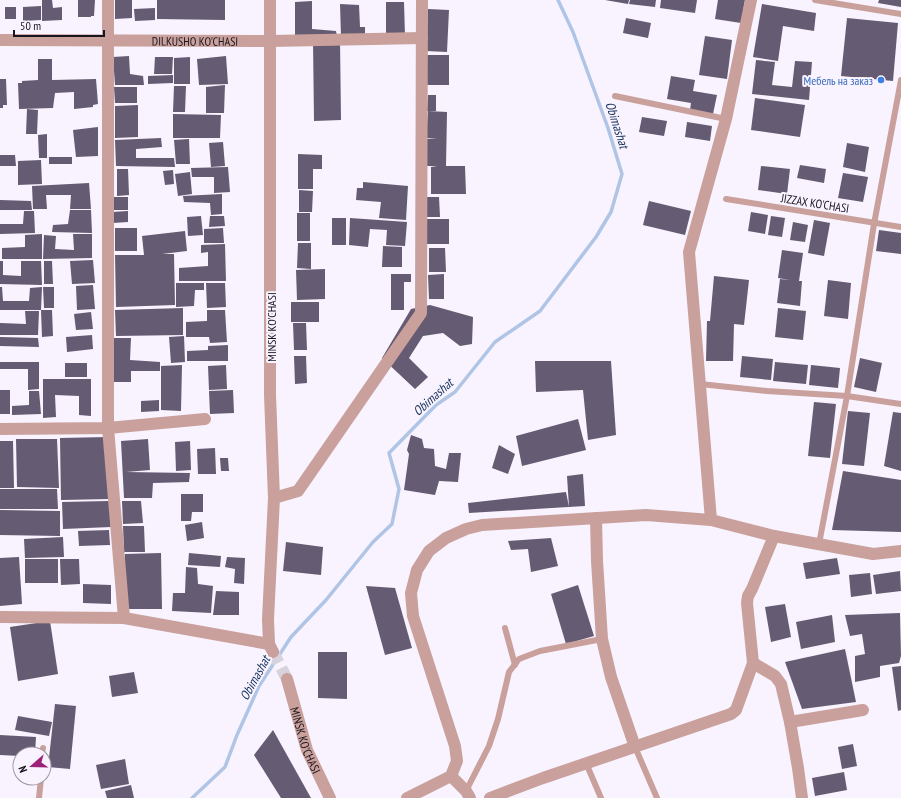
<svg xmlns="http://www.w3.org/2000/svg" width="901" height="798" font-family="'PT Sans Narrow',sans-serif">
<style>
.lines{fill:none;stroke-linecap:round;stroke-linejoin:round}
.stream{stroke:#b0c5e5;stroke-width:3.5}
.building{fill:#655b72}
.tertiary-tunnel{stroke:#d7d2dc;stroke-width:12;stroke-dasharray:12 6;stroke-linecap:butt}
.service{stroke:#c9a09c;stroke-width:6}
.minor{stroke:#c9a09c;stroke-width:12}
.tertiary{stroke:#c9a09c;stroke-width:12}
.shop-dot{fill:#3f7fe0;stroke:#f8f3fe;stroke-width:1.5}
.labels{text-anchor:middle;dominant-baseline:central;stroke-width:4;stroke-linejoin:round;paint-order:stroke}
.street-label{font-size:12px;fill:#19151e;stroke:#f8f3fe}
.shop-label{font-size:12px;fill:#366cbe;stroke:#f8f3fe;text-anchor:end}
.water-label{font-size:13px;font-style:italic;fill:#16315a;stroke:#f8f3fe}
</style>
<rect width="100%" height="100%" fill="#f8f3fe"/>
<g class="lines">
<path class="stream" d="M192,798L225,767L237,735L259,686L291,637L326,600L373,542L392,524L399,489L389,453L436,405L455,392L495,342L540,311L596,237L611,212L622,174L608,128L573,32L558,0"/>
</g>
<g class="building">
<path d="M42,0H52L53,8L62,7V20L42,21Z"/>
<path d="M78,0H95L94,16H91V17H78Z"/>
<path d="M115,0H132V18L115,19Z"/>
<path d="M157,0H225V20L157,19Z"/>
<path d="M605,0H629L628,4Z"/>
<path d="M630,0H656L655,7L629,4Z"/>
<path d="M661,0H697L695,13L660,8Z"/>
<path d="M718,0H745L741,23L715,19Z"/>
<path d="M879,0H901V7L878,3Z"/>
<path d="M312,1V29L336,31L337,36L295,35V2Z"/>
<path d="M386,2H404L405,36L386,37Z"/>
<path d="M340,4L359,5L360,27H365V36H341Z"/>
<path d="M762,4L816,13L814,31L783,26L778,61L753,57Z"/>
<path d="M41,6V20L23,21V7Z"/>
<rect x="5" y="7" width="11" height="12"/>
<path d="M155,8V20L135,21L134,9Z"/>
<path d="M428,9L449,10L447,52L426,51Z"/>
<path d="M626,18L651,23L648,38L623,33Z"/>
<path d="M847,18L898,23L893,81L841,76Z"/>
<path d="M705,36L732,40L727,79L699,75Z"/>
<path d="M313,40H340L341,120L314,121Z"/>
<path d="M426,55H449V85H427Z"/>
<path d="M129,56L130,74L143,76L144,85H115L113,57Z"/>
<path d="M226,56L228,84L199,85L197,59Z"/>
<path d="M155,57H173L172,74H154Z"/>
<path d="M190,57V84H174V58Z"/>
<path d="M38,59H52V80L96,79L98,104L93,105V107L74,109V92L55,93L53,108L19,109L18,83H22V81L38,80Z"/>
<path d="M756,60L775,62L772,85L792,87L795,61L812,62L809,100L752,94Z"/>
<path d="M173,75V83L148,84V76Z"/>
<path d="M671,76L695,80L693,91L717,95L713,114L690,110L691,103L667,99Z"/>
<path d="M0,79H6L7,105H3V108H0Z"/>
<path d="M225,85L224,113H206V87Z"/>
<path d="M174,86H186L185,112H173Z"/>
<path d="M114,87H137V103H115Z"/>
<path d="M428,95H436V111H427Z"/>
<path d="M755,98L805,105L800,137L751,130Z"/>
<path d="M138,105V137L115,138V106Z"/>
<path d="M27,109L38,110L37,134H26Z"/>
<path d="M428,111L447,112L446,166H465L466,194H431V167L437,166H426V139H437L426,138Z"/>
<path d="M173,114L221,115L220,138H173Z"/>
<path d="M642,117L667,121L664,136L639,132Z"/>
<path d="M687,122L712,126L710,141L685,137Z"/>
<path d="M98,127V156L76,157L73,130Z"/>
<path d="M47,134V158H39L38,135Z"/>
<path d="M161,138L162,147L136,149V158H174L175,167L116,166L115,140Z"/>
<path d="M189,139L190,164H176L174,140Z"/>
<path d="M223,142L225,166L211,167L209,143Z"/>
<path d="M847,143L869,147L865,172L843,167Z"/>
<path d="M298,154L322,155V169H313V189H298Z"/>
<path d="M0,155H15L16,166H0Z"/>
<rect x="49" y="157" width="23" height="7"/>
<path d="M41,160L42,184L18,185V161Z"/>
<path d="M800,165L826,169L824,183L797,178Z"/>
<path d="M761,166L790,169L787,194L758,190Z"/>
<path d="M228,167L230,192L214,193V177H192L191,168Z"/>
<path d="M117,169H128L129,195L117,196Z"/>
<path d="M173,170L174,184L165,185L163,171Z"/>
<path d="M190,172L192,194L178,196L175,174Z"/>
<path d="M843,173L868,177L863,202L838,198Z"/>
<path d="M363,182L408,186L406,220L379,218L381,202L356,200L357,188H363Z"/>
<path d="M89,183L91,209H70L71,195H46L47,209H33L32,186Z"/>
<path d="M299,190L313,191L312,212H299Z"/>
<path d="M222,194V214L211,215L210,203L184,202L183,196Z"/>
<rect x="113" y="197" width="15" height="13"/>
<path d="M423,197H439L440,217H423Z"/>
<path d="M0,200L31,201L32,210H0Z"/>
<path d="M649,201L691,211L685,235L643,225Z"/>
<path d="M70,210H91L92,233L52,232L53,225L68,224Z"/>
<path d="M24,211H34L35,233L0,234V224H23Z"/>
<path d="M128,211V222L113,223L112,212Z"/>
<path d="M751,212L768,215L765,234L748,231Z"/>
<rect x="297" y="213" width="13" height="28"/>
<path d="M201,216L203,235L188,236L187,217Z"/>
<path d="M210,216H224L225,226L209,227Z"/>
<path d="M771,216L785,218L782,237L768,235Z"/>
<rect x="332" y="218" width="14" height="27"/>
<path d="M350,218L407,222L405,246L386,245L387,230L370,229L368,247L349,245Z"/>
<rect x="427" y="219" width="22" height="25"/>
<path d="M814,220L830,223L824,256L808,253Z"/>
<path d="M793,222L808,225L805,242L790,240Z"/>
<rect x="115" y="228" width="22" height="23"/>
<path d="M223,228L224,243H204V229Z"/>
<path d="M879,230L901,233V254L876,251Z"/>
<path d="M185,231L187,251L162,254H174L175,305L116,307L115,255H144L142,236Z"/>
<path d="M42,234V259H2V248L25,247V235Z"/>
<path d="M73,234H92V258L43,259L44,235L56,236L55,249L74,250Z"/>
<path d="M298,243H311V269L297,268Z"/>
<path d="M225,244L226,281H179V268L208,266V252L201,253V245Z"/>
<path d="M383,246L402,247V267H382Z"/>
<path d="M429,248H445L446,272H429Z"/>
<path d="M782,250L803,253L799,281H802L800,306L777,303L780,279L790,280L778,278Z"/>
<path d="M93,260L95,283L72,284L70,261Z"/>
<path d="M0,261H3V275L21,276V261H41L42,285L0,284Z"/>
<path d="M44,261H52L53,284H44Z"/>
<path d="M325,269V299L297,300L296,270Z"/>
<path d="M391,274H411V282H404V310H391Z"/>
<path d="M444,274V299H429L428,275Z"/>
<path d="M714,276L749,280L744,325L734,324L733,361H706L707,321H710Z"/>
<path d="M828,280L851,283L848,319L824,316Z"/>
<path d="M176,283H204V290H195L194,306L176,307Z"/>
<path d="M206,283H225L226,307L207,308Z"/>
<path d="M93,285L95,309L77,310L76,286Z"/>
<path d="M0,287H2L3,301H29L30,288L42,287L41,310H52L53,336L42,337L41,310H0Z"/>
<path d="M43,287H54V308H44Z"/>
<rect x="291" y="302" width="28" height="20"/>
<path d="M430,305L473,317L472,344L460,346L443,333L423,336L409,358L428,377L415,389L382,358L411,309Z"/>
<path d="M183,308V335L116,336L115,310Z"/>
<path d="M778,308L806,311L803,340L775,337Z"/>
<path d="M207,310H225L227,342L210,343L209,337H186V322L207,321Z"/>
<path d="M25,311H39L38,335H0V323L26,324Z"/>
<path d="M91,312L93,329L76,330L74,314Z"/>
<path d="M293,323H306L307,350H294Z"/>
<path d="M92,335L93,349L67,352L66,337Z"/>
<path d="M184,336L185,362L171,363L169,337Z"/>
<path d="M0,337L38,338L39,347L0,346Z"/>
<path d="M112,338H131L130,360L160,362V371H131V382H113Z"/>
<path d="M228,345V361H187V351L208,350V346Z"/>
<path d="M294,356H306L307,383L295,384Z"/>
<path d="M742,356L773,359L771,380L740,377Z"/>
<path d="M860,358L882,363L876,392L854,387Z"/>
<path d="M535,361H611L616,435L588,440L583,390L536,392Z"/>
<path d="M0,362H39V389L28,390V369H0Z"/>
<path d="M775,362L808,365L806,384L773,381Z"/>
<rect x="65" y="363" width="22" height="14"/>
<path d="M182,365L181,411L161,410V366Z"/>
<path d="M226,365L227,389L209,390L208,366Z"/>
<path d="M811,365L840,368L838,388L809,385Z"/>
<path d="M43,379H91V416L79,415V396L55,395L56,417L43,418Z"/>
<rect x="0" y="390" width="10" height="24"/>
<path d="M233,390L234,413L210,414L209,391Z"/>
<path d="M29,391H39L41,414L12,415V406L29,405Z"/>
<path d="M159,400V411L141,412V401Z"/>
<path d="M814,402L836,404L830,458L808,456Z"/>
<path d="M848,411L870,413L864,466L842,464Z"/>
<path d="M893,412L901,413V471L884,466Z"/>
<path d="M578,419L586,450L522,466L516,436Z"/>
<path d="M411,435L422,439L424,448L434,449L435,466L446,469L449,453H461L458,482L439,481L435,495L404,490L409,454L407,450Z"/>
<path d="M108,437L109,499L61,500L60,438Z"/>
<path d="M16,439H57L59,488L17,487Z"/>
<path d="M148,439L150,470L126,472L190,473L189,482L153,483L152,498H124L121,441Z"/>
<path d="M0,441H13L14,488H0Z"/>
<path d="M190,441L191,470L176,471L175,442Z"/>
<path d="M499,445L515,454L508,474L492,468Z"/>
<path d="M215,448L216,474H198L197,449Z"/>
<path d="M220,458H228L229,471H221Z"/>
<path d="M843,471L901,480V532L832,530Z"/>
<path d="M583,474L585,506L469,513L468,503L566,492L569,507L567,476Z"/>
<path d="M0,489H57L58,509H0Z"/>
<path d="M181,494H203V512H192L191,521H181Z"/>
<path d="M109,501L111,527L63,529L62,502Z"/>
<path d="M122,501H141L143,523L123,524Z"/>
<path d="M0,510L60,511V536L0,535Z"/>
<path d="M202,522L204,538L187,541L185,525Z"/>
<path d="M123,526H144L145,552H124Z"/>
<path d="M109,530L110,545L79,546L78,531Z"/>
<path d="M63,537L64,557L25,558L24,539Z"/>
<path d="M551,538L558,566L531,572L528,549L511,550L508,541Z"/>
<path d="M286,542L323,547L321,575L283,571Z"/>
<path d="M161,553L162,609H125V554Z"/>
<path d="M189,553L221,556L220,567L188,565Z"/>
<path d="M19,557L22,604L0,606V558Z"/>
<path d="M227,557L245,558L244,584L234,583L235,569L225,567Z"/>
<path d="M837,558L840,574L806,579L803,563Z"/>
<rect x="25" y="559" width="33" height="24"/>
<path d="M60,559H79L80,584L61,585Z"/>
<path d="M186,567L197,568L198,584L213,586L211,613L172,611L173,593H185Z"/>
<path d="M900,571L901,591L876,594L873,575Z"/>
<path d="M870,573L872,594L851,597L849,575Z"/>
<path d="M83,584L111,585V604L83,603Z"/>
<path d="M578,585L594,636L566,644L551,594Z"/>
<path d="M366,586L395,588L412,648L385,655Z"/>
<path d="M216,591L239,592V615H213Z"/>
<path d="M785,604L791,637L771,642L765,607Z"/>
<path d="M900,613L901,656L899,663L880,666V677L855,682V656L865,654L862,634L850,636L845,615Z"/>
<path d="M832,615L835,642L801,649L796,622Z"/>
<path d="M50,621L58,674L18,681L10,627Z"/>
<path d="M845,649L856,702L802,709L785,662Z"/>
<path d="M318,652H347V699L318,698Z"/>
<path d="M901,666V710L898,711L892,667Z"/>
<path d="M134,672L138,693L112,697L109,676Z"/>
<path d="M55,704L76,706L70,769L48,767Z"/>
<path d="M18,716L52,722L49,736L15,730Z"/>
<path d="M273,730L311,798H281L254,755Z"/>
<path d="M0,735L36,737L35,754H20V756L0,755Z"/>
<path d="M853,744L857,766L842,769L838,747Z"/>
<path d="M125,759L129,784L101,789L96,765Z"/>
<path d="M844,772L847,790L815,796L812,778Z"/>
<path d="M131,785L134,798H107L105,791Z"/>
</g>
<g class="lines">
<path class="tertiary-tunnel" d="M273,652L287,679"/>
<g class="service">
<path d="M815,0L901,14"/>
<path d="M615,96L726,119"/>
<path d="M726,199L901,227"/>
<path d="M700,384L767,391L847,396L901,404"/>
<path d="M819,544L847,396L874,224L901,80"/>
<path d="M505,628L515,665"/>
<path d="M635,747L657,798"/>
<path d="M42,754L43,748"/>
<path d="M586,763L601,798"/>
<path d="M466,791L489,746L498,719L509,672L519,659L540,651L602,639"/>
<path d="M39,798L41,778"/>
</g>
<g class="minor">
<path d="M108,0V428L124,618"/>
<path id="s1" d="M0,40L271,41L422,38"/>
<path d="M0,429L108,428L205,419"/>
<path d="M274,498L298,491L421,313L422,0"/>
<path d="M596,518L597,561L602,639L611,677L635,747"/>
<path d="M711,520L689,252L726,119L751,0"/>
<path d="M0,617L124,618L269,644"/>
<path d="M753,663L775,676L781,684L790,722L798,768L802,798"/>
<path d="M790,722L863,710"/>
<path d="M451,776L466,791L470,798"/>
<path d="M490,798L543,778L731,714L736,710L753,663L747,603L748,596L752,589L774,536"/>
</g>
<g class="tertiary">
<path d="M270,0V395L274,498L268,619L269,644L273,652"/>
<path id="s2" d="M287,679L307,750L330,798"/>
<path d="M407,798L451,776L457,761L455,746L413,616L411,593L417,570L429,551L446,538L466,529L482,525L646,515L711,520L774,536L873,554L901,551"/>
</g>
</g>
<circle class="shop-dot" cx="881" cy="80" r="4"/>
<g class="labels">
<g class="street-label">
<text stroke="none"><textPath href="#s1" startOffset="195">DILKUSHO KO'CHASI</textPath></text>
<text transform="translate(815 203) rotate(9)">JIZZAX KO'CHASI</text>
<text transform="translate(271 327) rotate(-90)">MINSK KO'CHASI</text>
<text stroke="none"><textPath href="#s2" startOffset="64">MINSK KO'CHASI</textPath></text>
</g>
<g class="shop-label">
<text x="873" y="80">Мебель на заказ</text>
</g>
<g class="water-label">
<text transform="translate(617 125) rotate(72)">Obimashat</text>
<text transform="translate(433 397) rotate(-42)">Obimashat</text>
<text transform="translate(255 678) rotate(-61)">Obimashat</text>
</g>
</g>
<g transform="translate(32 766) rotate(250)"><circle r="19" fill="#f8f3fe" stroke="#9f9aa4"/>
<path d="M0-3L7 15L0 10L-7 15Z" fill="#9b2179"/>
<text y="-6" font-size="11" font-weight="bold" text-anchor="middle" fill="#19151e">N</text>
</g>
<path d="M14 30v6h90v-6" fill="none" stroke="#19151e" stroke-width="2"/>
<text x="20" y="30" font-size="12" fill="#19151e" stroke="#f8f3fe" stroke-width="3" paint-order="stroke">50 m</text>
</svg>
